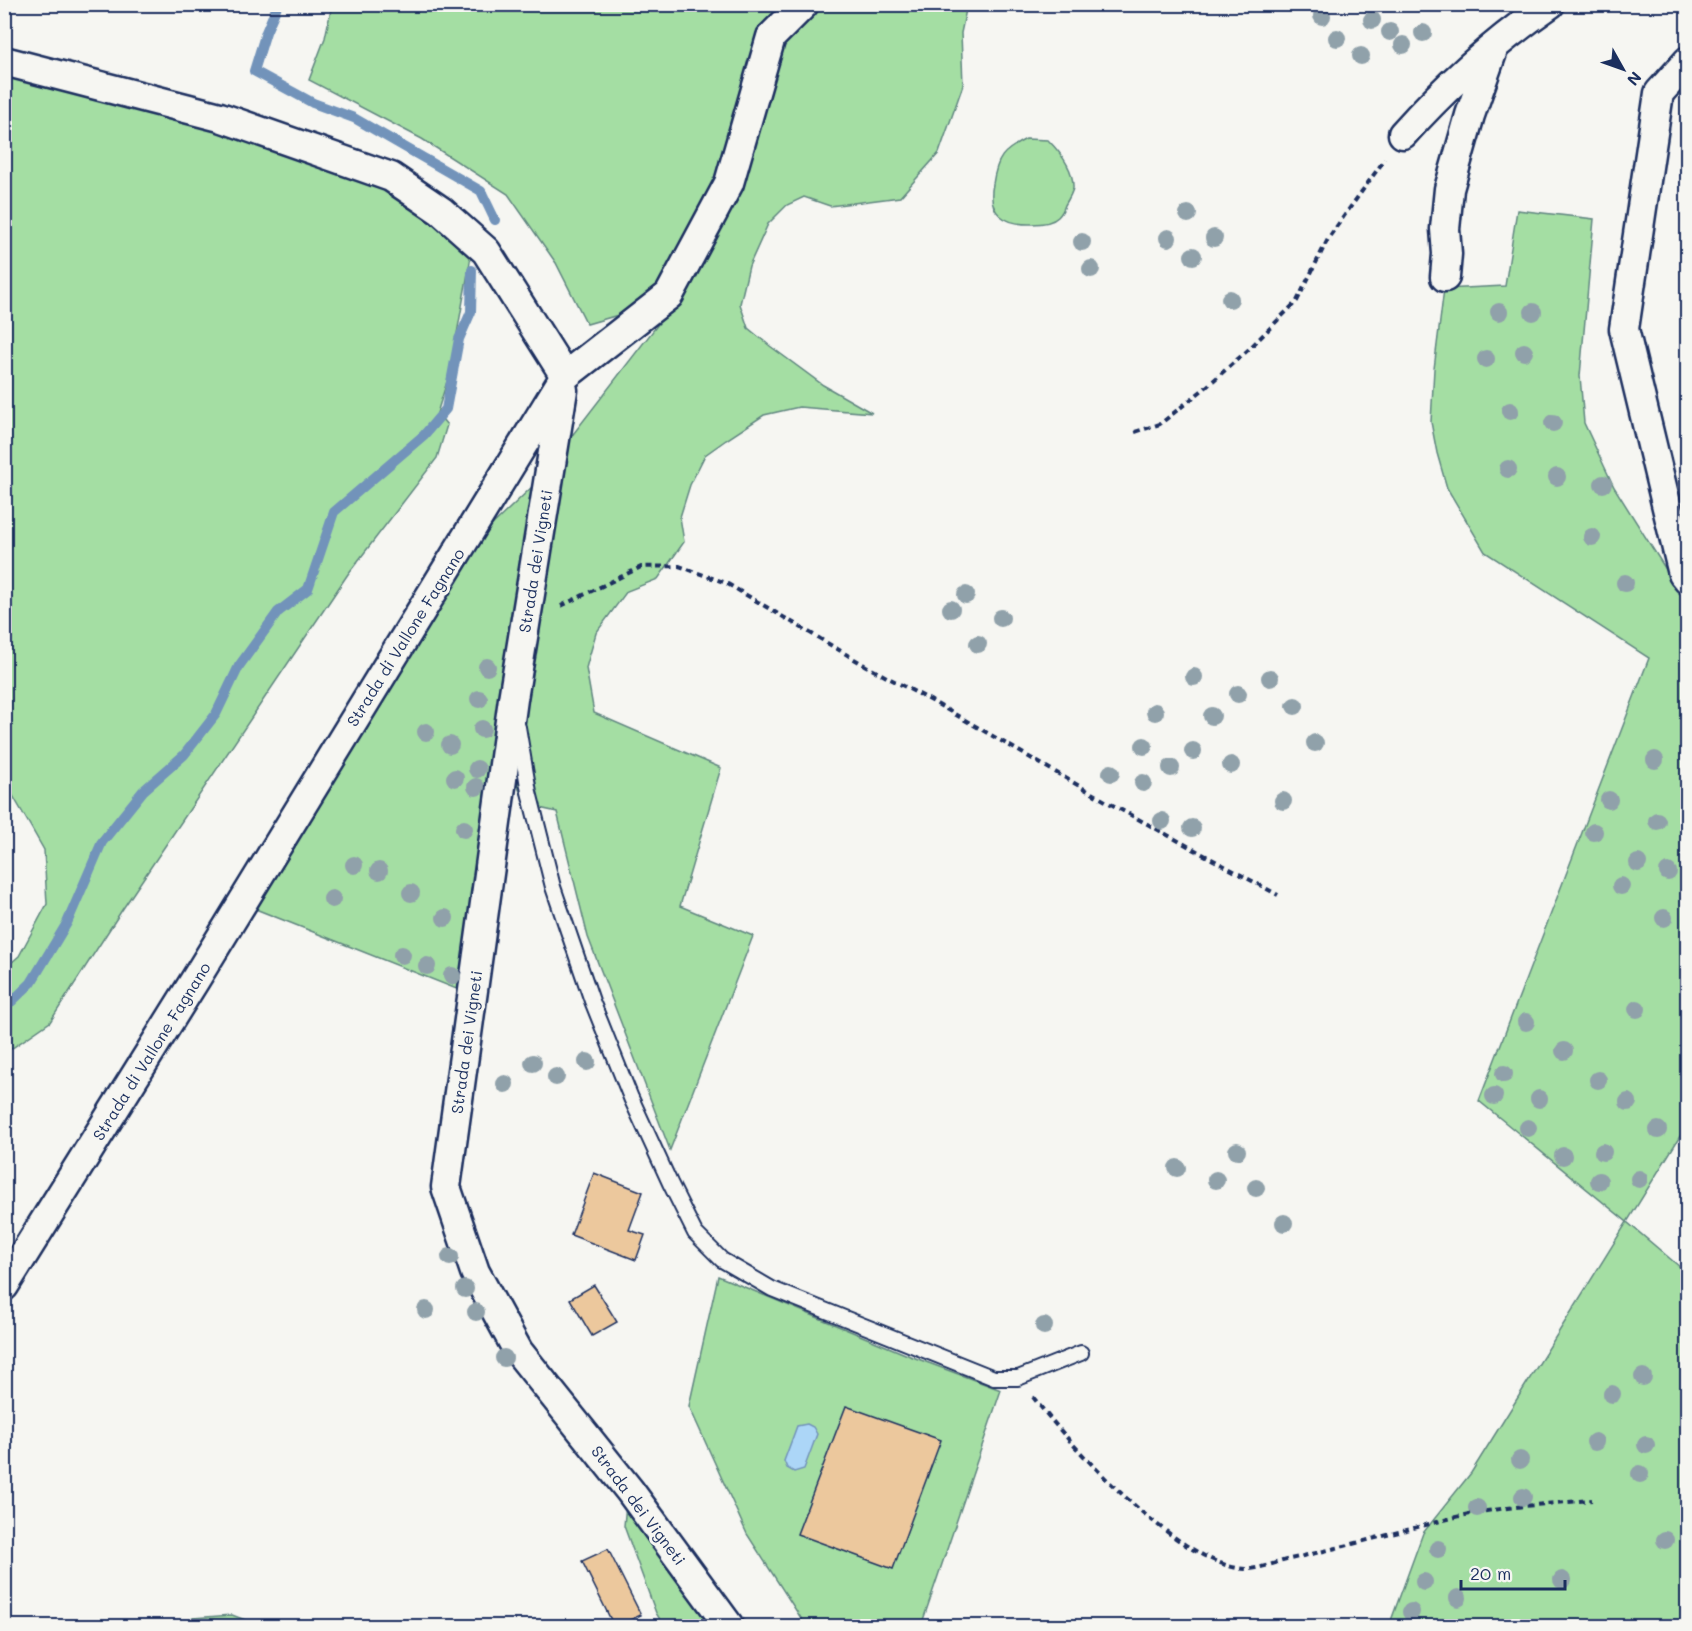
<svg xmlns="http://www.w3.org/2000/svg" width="1692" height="1631" font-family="Mali,sans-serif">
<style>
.green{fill:#a4dea3;stroke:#608680;stroke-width:1.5}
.water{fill:#acd6f7;stroke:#7293ba;stroke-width:1.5}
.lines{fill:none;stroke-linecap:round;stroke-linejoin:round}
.stream{stroke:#7293ba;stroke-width:10}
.building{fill:#ecc89d;stroke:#1b2f5e;stroke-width:1.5}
.service-casing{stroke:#1b2f5e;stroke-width:18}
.minor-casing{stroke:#1b2f5e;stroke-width:33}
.path{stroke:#1b2f5e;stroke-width:4;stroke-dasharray:6 4.5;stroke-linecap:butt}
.service{stroke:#f6f6f2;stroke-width:14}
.minor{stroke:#f6f6f2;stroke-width:28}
.tree{fill:#90a1aa}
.labels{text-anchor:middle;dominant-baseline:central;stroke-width:6;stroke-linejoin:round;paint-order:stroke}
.street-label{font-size:16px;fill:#1b2f5e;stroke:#f6f6f2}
</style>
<rect width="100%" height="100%" fill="#f6f6f2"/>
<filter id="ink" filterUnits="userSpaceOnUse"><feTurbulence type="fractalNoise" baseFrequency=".0167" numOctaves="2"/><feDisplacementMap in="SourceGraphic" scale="12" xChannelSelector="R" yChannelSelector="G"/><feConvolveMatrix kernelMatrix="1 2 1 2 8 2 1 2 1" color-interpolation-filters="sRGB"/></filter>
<g filter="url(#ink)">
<g class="green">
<path d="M332,5H795L721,179L657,287L632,311L587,324L556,263L508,194L422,139L309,80L325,38Z"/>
<path d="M814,5H967L961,33L963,85L939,153L900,197L830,206L804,197L787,205L768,224L749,266L740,304L748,328L770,346L823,385L872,413L799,407L764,415L726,440L705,455L690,485L680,517L684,542L658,579L627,591L596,633L586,668L594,713L721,768L680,906L753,936L670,1150L588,937L557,812L526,805L499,744L464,992L248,906L452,580L488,529L533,486L676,301L776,40Z"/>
<path d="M5,76L225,131L394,185L472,251L450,372L437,413L447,425L437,458L348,574L122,910L50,1022L5,1053L4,969L19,956L47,904L44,850L4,780Z"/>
<path d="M1026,139L1048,140C1060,152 1074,169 1073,188C1072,193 1068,200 1065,205C1064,208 1061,214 1058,217C1052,223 1040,224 1032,224C1004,225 987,213 993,184C997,157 1003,151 1026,139Z"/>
<path d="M1517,210L1594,219L1580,376L1584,423L1614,487L1687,603V1125L1627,1222L1687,1273V1626H1389L1423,1533L1471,1473L1627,1222L1479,1101L1649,658L1485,552L1447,488L1437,453L1431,422L1434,369L1444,289L1505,286Z"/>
<path d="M718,1276L910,1356L1001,1390L921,1626H806L747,1534L689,1406Z"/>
<path d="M626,1504L713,1626H664L656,1613L624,1526Z"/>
<path d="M232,1615L261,1626H191L193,1618Z"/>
</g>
<path class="water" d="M807,1424L813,1427L817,1434L804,1469L794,1472L787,1468L784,1461L797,1426Z"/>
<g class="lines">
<g class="stream">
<path d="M278,4L266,32L254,71L313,103L354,118L481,191L495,220"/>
<path d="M4,1009L31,983L67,923L102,842L143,791L184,755L216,714L239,666L278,612L308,589L334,512L424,435L446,409L459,339L471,312L472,270"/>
</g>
</g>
<g class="building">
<path d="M594,1173L643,1192L629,1230L645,1235L636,1260L571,1235Z"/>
<path d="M594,1285L617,1322L592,1336L570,1299Z"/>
<path d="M846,1406L941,1440L893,1569L797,1534Z"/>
<path d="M608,1549L641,1615L617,1626H614L582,1561Z"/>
</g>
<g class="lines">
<g class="service-casing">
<path id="service" d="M518,727L529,792L553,887L592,1001L631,1098L670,1183L695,1233L722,1260L772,1289L994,1378H1018L1081,1353"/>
</g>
<g class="minor-casing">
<g id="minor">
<path d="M4,61L220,117L391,177L441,211L486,251L565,376"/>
<path d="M1688,61L1659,93L1624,329L1683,574L1688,580"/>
<path d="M1403,134C1446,86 1496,41 1550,4"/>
<path d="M1445,277L1447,254L1445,229L1449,189L1470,115L1494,47"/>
<path d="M563,390L513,699L446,1187L475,1272L518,1351L630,1491L729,1626"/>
<path d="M4,1286L195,980L565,376L669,295L729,183L771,37L804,4"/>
</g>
</g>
<g class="path">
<path d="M1135,432L1160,424L1205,388L1248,350L1297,301L1329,237L1385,159"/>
<path d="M561,606L641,567L679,566L726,583L866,666L930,700L1116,807L1278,895"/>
<path d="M1033,1397C1072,1448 1180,1565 1245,1569C1257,1570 1277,1562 1290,1559C1343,1547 1395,1533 1448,1519C1495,1507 1545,1504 1592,1500"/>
</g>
<use href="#service" class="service"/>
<use href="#minor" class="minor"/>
</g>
<g class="tree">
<circle cx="1322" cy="16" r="9"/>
<circle cx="1372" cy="20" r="9"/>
<circle cx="1390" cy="32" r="9"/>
<circle cx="1423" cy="33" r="9"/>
<circle cx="1337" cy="38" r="9"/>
<circle cx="1403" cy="45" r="9"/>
<circle cx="1361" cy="56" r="9"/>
<circle cx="1188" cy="214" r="9"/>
<circle cx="1168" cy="238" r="9"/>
<circle cx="1214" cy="238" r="9"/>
<circle cx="1082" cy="242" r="9"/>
<circle cx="1193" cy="256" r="9"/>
<circle cx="1091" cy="269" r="9"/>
<circle cx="1230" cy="299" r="9"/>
<circle cx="1499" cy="312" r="9"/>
<circle cx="1533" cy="312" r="9"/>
<circle cx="1524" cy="352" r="9"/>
<circle cx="1486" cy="359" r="9"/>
<circle cx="1510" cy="411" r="9"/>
<circle cx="1553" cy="423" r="9"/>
<circle cx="1508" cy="469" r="9"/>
<circle cx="1557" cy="477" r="9"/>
<circle cx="1603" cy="484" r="9"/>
<circle cx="1592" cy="537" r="9"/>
<circle cx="1625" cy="583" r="9"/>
<circle cx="966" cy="595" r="9"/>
<circle cx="951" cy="609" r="9"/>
<circle cx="1001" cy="618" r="9"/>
<circle cx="978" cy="644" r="9"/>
<circle cx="487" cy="667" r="9"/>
<circle cx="1194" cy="677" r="9"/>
<circle cx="1270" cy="678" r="9"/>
<circle cx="1238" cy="694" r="9"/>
<circle cx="479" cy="699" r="9"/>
<circle cx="1295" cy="706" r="9"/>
<circle cx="1155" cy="712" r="9"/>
<circle cx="1212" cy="716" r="9"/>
<circle cx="482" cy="729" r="9"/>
<circle cx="426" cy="732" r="9"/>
<circle cx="1315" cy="743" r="9"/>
<circle cx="450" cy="745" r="9"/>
<circle cx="1144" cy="746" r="9"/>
<circle cx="1193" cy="751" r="9"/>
<circle cx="1655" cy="760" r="9"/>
<circle cx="1231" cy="765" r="9"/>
<circle cx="1171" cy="768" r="9"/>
<circle cx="477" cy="769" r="9"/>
<circle cx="1111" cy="773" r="9"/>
<circle cx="455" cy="778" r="9"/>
<circle cx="1143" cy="783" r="9"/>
<circle cx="476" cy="787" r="9"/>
<circle cx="1609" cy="800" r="9"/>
<circle cx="1283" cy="801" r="9"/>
<circle cx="1162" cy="821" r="9"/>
<circle cx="1657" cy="821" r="9"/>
<circle cx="1192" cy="828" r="9"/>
<circle cx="464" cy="829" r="9"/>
<circle cx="1594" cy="832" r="9"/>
<circle cx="1638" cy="863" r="9"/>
<circle cx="354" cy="865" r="9"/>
<circle cx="379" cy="871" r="9"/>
<circle cx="1668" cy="872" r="9"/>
<circle cx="1621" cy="886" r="9"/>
<circle cx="411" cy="893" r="9"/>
<circle cx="332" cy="899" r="9"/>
<circle cx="445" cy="918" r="9"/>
<circle cx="1664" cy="918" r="9"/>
<circle cx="402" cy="955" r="9"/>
<circle cx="427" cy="966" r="9"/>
<circle cx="452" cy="976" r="9"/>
<circle cx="1637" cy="1009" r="9"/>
<circle cx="1526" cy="1022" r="9"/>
<circle cx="1564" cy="1051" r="9"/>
<circle cx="587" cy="1062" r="9"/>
<circle cx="533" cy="1063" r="9"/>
<circle cx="1504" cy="1074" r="9"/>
<circle cx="556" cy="1077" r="9"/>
<circle cx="1598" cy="1080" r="9"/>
<circle cx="505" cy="1084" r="9"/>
<circle cx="1494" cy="1096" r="9"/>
<circle cx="1539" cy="1099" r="9"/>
<circle cx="1628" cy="1102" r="9"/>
<circle cx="1528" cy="1128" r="9"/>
<circle cx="1658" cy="1130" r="9"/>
<circle cx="1237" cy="1151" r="9"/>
<circle cx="1603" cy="1152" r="9"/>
<circle cx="1563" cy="1156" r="9"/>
<circle cx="1177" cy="1168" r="9"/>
<circle cx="1639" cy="1179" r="9"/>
<circle cx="1216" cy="1180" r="9"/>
<circle cx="1599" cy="1181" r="9"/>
<circle cx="1256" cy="1188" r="9"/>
<circle cx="1284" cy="1223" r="9"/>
<circle cx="450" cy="1257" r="9"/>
<circle cx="465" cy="1289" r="9"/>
<circle cx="426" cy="1310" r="9"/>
<circle cx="476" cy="1312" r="9"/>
<circle cx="1044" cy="1326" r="9"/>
<circle cx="504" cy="1358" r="9"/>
<circle cx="1643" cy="1377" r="9"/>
<circle cx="1612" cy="1394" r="9"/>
<circle cx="1595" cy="1442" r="9"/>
<circle cx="1646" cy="1445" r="9"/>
<circle cx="1520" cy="1460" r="9"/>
<circle cx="1640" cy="1474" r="9"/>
<circle cx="1523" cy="1497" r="9"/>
<circle cx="1477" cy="1508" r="9"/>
<circle cx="1665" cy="1540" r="9"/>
<circle cx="1438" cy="1549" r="9"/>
<circle cx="1562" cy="1580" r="9"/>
<circle cx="1424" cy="1582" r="9"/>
<circle cx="1458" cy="1598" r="9"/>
<circle cx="1411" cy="1612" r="9"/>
</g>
</g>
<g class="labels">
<g class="street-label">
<text transform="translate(535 561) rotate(-81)">Strada dei Vigneti</text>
<text transform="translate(405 637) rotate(-58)">Strada di Vallone Fagnano</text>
<text transform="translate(466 1042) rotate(-82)">Strada dei Vigneti</text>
<text transform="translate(151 1051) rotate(-58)">Strada di Vallone Fagnano</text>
<text transform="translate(639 1505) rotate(53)">Strada dei Vigneti</text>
</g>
</g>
<rect width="1692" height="1631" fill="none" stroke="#f6f6f2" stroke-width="24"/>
<rect x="12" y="12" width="1668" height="1607" fill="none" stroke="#1b2f5e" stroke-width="2" filter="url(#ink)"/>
<g transform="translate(1623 69) rotate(130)" stroke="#f6f6f2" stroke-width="4.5" paint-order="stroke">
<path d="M0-4.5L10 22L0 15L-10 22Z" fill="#1b2f5e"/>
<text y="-9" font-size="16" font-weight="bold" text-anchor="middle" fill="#1b2f5e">N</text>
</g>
<path d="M1461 1580v9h104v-9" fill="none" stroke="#1b2f5e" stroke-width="3"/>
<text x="1470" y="1580" font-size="18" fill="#1b2f5e" stroke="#f6f6f2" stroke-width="4.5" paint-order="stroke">20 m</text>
</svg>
